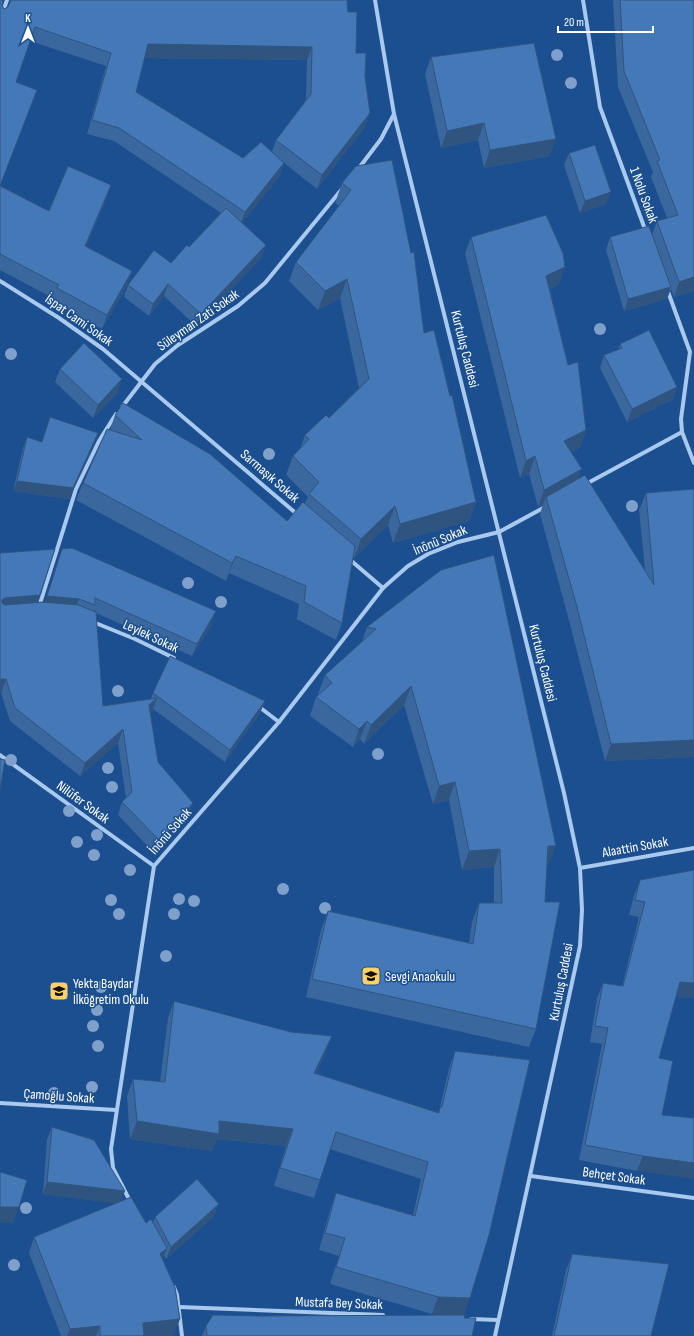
<svg xmlns="http://www.w3.org/2000/svg" width="694" height="1336" font-family="'Sofia Sans Condensed',sans-serif">
<style>
.lines{fill:none;stroke-linecap:round;stroke-linejoin:round}
.minor{stroke:#a9c9ee;stroke-width:4}
.tree{fill:#7ea0ca}
.wall{fill:#3a679d;fill-rule:evenodd}
.shaded-wall{fill:#305480}
.building{fill:#4478b7;stroke:#305480}
.labels{text-anchor:middle;dominant-baseline:central;stroke-width:3;stroke-linejoin:round;paint-order:stroke}
.street-label{font-size:14px;fill:#fff;stroke:#1b4f8f}
.poi-label{font-size:14px;fill:#fff;stroke:#1b4f8f;text-anchor:start}
</style>
<rect width="100%" height="100%" fill="#1b4f8f"/>
<g class="lines">
<g class="minor">
<path d="M375,0L394,114L564,793L580,868L582,910L580,946L495,1336"/>
<path d="M583,0L600,107L646,232"/>
<path d="M0,20L7,0"/>
<path d="M359,168L381,139L394,114"/>
<path d="M0,281L59,318L103,349L298,515"/>
<path d="M667,289L690,352L681,419L682,432L694,463"/>
<path d="M122,407L155,364L178,345L238,306L265,283L342,189"/>
<path d="M586,484L682,432"/>
<path d="M348,558L383,588"/>
<path d="M39,607L76,489L99,441L116,414"/>
<path d="M93,622L135,639L174,658"/>
<path d="M258,706L279,722"/>
<path d="M0,755L154,866"/>
<path d="M580,868L694,848"/>
<path d="M0,1103L116,1110"/>
<path d="M531,1176L694,1198"/>
<path d="M131,1203L113,1168L111,1149L154,866L279,722L383,588L408,566L428,554L458,542L499,532L545,507"/>
<path d="M174,1287L177,1295L182,1336"/>
<path d="M179,1307L383,1315"/>
<path d="M471,1319L498,1320"/>
</g>
</g>
<g class="tree">
<circle cx="557" cy="55" r="6"/>
<circle cx="571" cy="83" r="6"/>
<circle cx="600" cy="329" r="6"/>
<circle cx="11" cy="354" r="6"/>
<circle cx="269" cy="454" r="6"/>
<circle cx="632" cy="506" r="6"/>
<circle cx="188" cy="583" r="6"/>
<circle cx="221" cy="602" r="6"/>
<circle cx="118" cy="691" r="6"/>
<circle cx="378" cy="754" r="6"/>
<circle cx="11" cy="760" r="6"/>
<circle cx="108" cy="768" r="6"/>
<circle cx="112" cy="787" r="6"/>
<circle cx="69" cy="811" r="6"/>
<circle cx="97" cy="835" r="6"/>
<circle cx="77" cy="842" r="6"/>
<circle cx="94" cy="855" r="6"/>
<circle cx="130" cy="870" r="6"/>
<circle cx="283" cy="889" r="6"/>
<circle cx="179" cy="899" r="6"/>
<circle cx="111" cy="900" r="6"/>
<circle cx="194" cy="901" r="6"/>
<circle cx="325" cy="908" r="6"/>
<circle cx="119" cy="914" r="6"/>
<circle cx="174" cy="914" r="6"/>
<circle cx="166" cy="956" r="6"/>
<circle cx="101" cy="987" r="6"/>
<circle cx="97" cy="1010" r="6"/>
<circle cx="93" cy="1026" r="6"/>
<circle cx="98" cy="1046" r="6"/>
<circle cx="92" cy="1087" r="6"/>
<circle cx="54" cy="1093" r="6"/>
<circle cx="26" cy="1208" r="6"/>
<circle cx="14" cy="1265" r="6"/>
</g>
<g class="wall">
<path d="M0,0L4,9L8,7L10,1V0H347L348,12L356,53L365,127L317,189L284,163L279,177L242,223L266,245L261,258L196,326L164,296L149,316L124,297L128,285L171,263L189,247L221,213L114,141L87,134L106,66L30,41L16,82L1,186L49,211L111,185L106,199L86,246L132,271L127,285L102,329L52,302L53,298L0,270ZM145,58L307,60L306,100L276,140L272,152L243,158L136,92Z"/>
<path d="M613,0H694V291L674,297L671,289L667,299L624,311L606,250L610,237L652,234L657,221L667,218L651,177L653,172L618,87Z"/>
<path d="M431,57L550,156L484,168L478,140L441,148L425,74Z"/>
<path d="M569,153L606,204L580,213L564,165Z"/>
<path d="M356,166L450,396L476,502L469,521L393,543L388,525L354,558H353L342,623L336,640L297,619L299,604L229,573L226,581L76,500L83,483L110,430L115,415L287,521L305,503L308,497L286,475L293,456L300,449L305,435L329,418L359,388L340,298L318,310L289,281L296,262L339,206L335,203L342,183Z"/>
<path d="M471,237L559,284L550,289L568,365L586,430L580,447L571,452L578,479L645,570L639,510L646,493L694,489V757L605,761L570,624L540,514L543,504L538,507L529,474L520,478L465,254Z"/>
<path d="M620,344L677,387L673,399L627,422L600,368L604,355L618,350Z"/>
<path d="M60,369L118,392L93,418L55,382Z"/>
<path d="M50,417L98,433L94,444L69,499L13,491L23,448L27,437L42,442Z"/>
<path d="M62,549L212,624L192,656L96,613L103,706L151,699L153,693L265,701L260,713L225,762L153,709L152,712L150,713L158,762L188,817L155,854L118,815L122,802L126,798L118,743L80,776L10,721L1,693H0L40,595L38,602H45Z"/>
<path d="M441,570L549,864H547L536,1029L529,1047L306,997L321,930L328,911L469,943L472,922L479,903H494V867L462,870L449,800L433,804L404,705L364,744L360,739L353,747L310,716L316,697L319,695L318,694L325,675L362,642L367,627Z"/>
<path d="M694,870V998L676,997L659,1058L662,1115L637,1171L579,1160L602,1044L590,1042L597,998L603,983L622,986L639,917L629,915L634,895L640,880Z"/>
<path d="M174,1001L325,1054L316,1073L438,1113L440,1107L449,1068L455,1051L464,1318L472,1336H202L206,1326L260,1316L453,1315L432,1314L330,1284L339,1256L319,1250L330,1210L336,1193L413,1215L421,1179L330,1149L320,1180L314,1198L274,1186L286,1146L217,1139L212,1151L130,1139L127,1096L133,1079L160,1082L168,1018Z"/>
<path d="M52,1127L121,1201L146,1223H153L155,1217L214,1216L166,1259L164,1255L163,1259L174,1335L166,1336H61L29,1253L34,1237L116,1203L43,1194L47,1139Z"/>
<path d="M572,1254L651,1336H552L566,1270Z"/>
</g>
<g class="shaded-wall">
<path d="M148,44L312,47L307,60L143,58Z"/>
<path d="M370,113L365,127L317,189L322,175Z"/>
<path d="M484,123L478,140L441,148L447,131Z"/>
<path d="M556,139L550,156L484,168L490,150Z"/>
<path d="M284,163L279,177L240,226L245,212Z"/>
<path d="M111,185L106,199L80,259L85,246Z"/>
<path d="M611,192L606,204L580,213L585,201Z"/>
<path d="M266,245L261,258L196,326L201,314Z"/>
<path d="M565,267L559,284L540,293L546,276Z"/>
<path d="M132,271L127,285L102,329L107,315Z"/>
<path d="M694,277V291L674,297L679,282Z"/>
<path d="M347,279L340,298L318,310L325,291Z"/>
<path d="M168,284L164,296L149,316L153,304Z"/>
<path d="M671,287L667,299L624,311L628,299Z"/>
<path d="M122,379L118,392L93,418L98,405Z"/>
<path d="M677,387L673,399L627,422L632,409Z"/>
<path d="M586,430L580,447L558,458L564,441Z"/>
<path d="M98,433L94,444L69,499L13,491L17,481Z"/>
<path d="M535,456L529,474L520,478L526,461Z"/>
<path d="M582,469L575,486L546,497L543,504L538,507L544,490Z"/>
<path d="M476,502L469,521L393,543L400,524Z"/>
<path d="M395,506L388,525L354,558L361,539Z"/>
<path d="M236,556L229,573L226,581L232,563Z"/>
<path d="M40,595L35,609L0,611L2,600L5,598Z"/>
<path d="M47,596L79,599L74,612L43,609Z"/>
<path d="M216,611L212,624L192,656L197,644Z"/>
<path d="M0,679H6L1,693H0Z"/>
<path d="M411,686L404,705L364,744L371,725Z"/>
<path d="M157,698L152,712L144,719L149,705Z"/>
<path d="M265,701L260,713L225,762L230,750Z"/>
<path d="M367,721L360,739L353,747L359,729Z"/>
<path d="M123,729L118,743L80,776L85,763Z"/>
<path d="M694,740V757L605,761L611,744Z"/>
<path d="M455,782L449,800L433,804L439,786Z"/>
<path d="M193,803L188,817L155,854L160,841Z"/>
<path d="M548,846H556L549,864L541,865Z"/>
<path d="M500,849L494,867L462,870L469,851Z"/>
<path d="M680,982L694,983V998L675,997Z"/>
<path d="M332,1036L325,1054L308,1090L314,1073Z"/>
<path d="M137,1121H219L293,1129L286,1146L217,1139L212,1151L130,1139Z"/>
<path d="M643,1156L694,1163V1179L637,1171Z"/>
<path d="M47,1182L125,1191L120,1204L43,1194Z"/>
<path d="M219,1204L214,1216L166,1259L171,1247Z"/>
<path d="M0,1207H19L13,1223H0Z"/>
<path d="M167,1248L161,1264L160,1254Z"/>
<path d="M438,1297L470,1298L464,1315L432,1314Z"/>
<path d="M180,1319L174,1335L166,1336H138L143,1323Z"/>
<path d="M100,1326L96,1336H67L70,1329Z"/>
</g>
<g class="building">
<path d="M0,0H3L2,5L4,9L8,7L11,0H347L348,12H357L356,53H366L365,76L370,113L322,175L276,140L311,94L312,47L148,44L136,92L243,158L261,142L284,163L245,212L119,128L92,120L111,53L35,27L16,82L37,90L0,186L49,211L68,166L111,185L85,246L132,271L107,315L57,288L59,285L0,254Z"/>
<path d="M620,0H694V277L679,282L657,221L678,215L657,161L660,160L624,71Z"/>
<path d="M534,43L556,139L490,150L484,123L447,131L431,57Z"/>
<path d="M595,145L611,192L585,201L569,153Z"/>
<path d="M392,160L411,253L414,252L424,333L434,330L450,396L452,395L476,502L400,524L395,506L361,539L309,494L319,482L293,456L309,439L305,435L326,415L329,418L369,379L347,279L325,291L296,262L351,190L342,183L356,166Z"/>
<path d="M226,208L266,245L201,314L168,284L153,304L128,285L154,250L171,263L187,245L189,247Z"/>
<path d="M546,215L563,253L565,267L546,276L568,365L578,362L586,430L564,441L582,469L544,490L535,456L526,461L471,237Z"/>
<path d="M649,226L671,287L628,299L610,237Z"/>
<path d="M649,330L677,387L632,409L604,355L622,348L620,344Z"/>
<path d="M84,343L122,379L98,405L60,369Z"/>
<path d="M123,403L210,454L287,521L303,502L355,546L342,623L304,602L306,586L236,556L232,563L83,483L107,429L142,440L115,415Z"/>
<path d="M50,417L98,433L73,488L17,481L27,437L42,442Z"/>
<path d="M585,475L654,585L646,493L694,489V740L611,744L577,607L546,497Z"/>
<path d="M72,548L216,611L197,644L95,598V605L79,599L47,596L62,549Z"/>
<path d="M55,549L40,595L5,598L2,600V603L5,605L43,602L78,605L96,612L103,706L157,698L149,705L158,762L193,803L160,841L122,802L132,792L123,729L85,763L15,708L6,679H0V553Z"/>
<path d="M494,555L556,846H548L545,902H560L536,1029L312,979L328,911L473,944L479,903H502L500,849L469,851L455,782L439,786L411,686L371,725L367,721L359,729L316,697L332,683L325,675L376,629L367,627L441,570Z"/>
<path d="M170,656L265,701L230,750L153,693Z"/>
<path d="M0,759L5,760L0,790Z"/>
<path d="M694,870V983L680,982L659,1058L673,1061L662,1115L694,1118V1163L643,1156L585,1145L608,1028L595,1026L603,983L623,986L645,902L635,900L640,880Z"/>
<path d="M174,1001L291,1032L332,1036L314,1073L439,1113L440,1107H442L455,1051L530,1060L489,1235L470,1298L438,1297L336,1267L345,1238L325,1233L336,1193L415,1216L428,1162L336,1132L320,1180L280,1168L293,1129L219,1121V1134L137,1121L133,1079L165,1082Z"/>
<path d="M52,1127L94,1140L125,1191L47,1182Z"/>
<path d="M0,1172L27,1180L19,1207H0Z"/>
<path d="M197,1179L219,1204L171,1247L155,1217Z"/>
<path d="M131,1197L146,1223L151,1219L167,1248L160,1254L175,1287L180,1319L143,1323L144,1336H100V1326L70,1329L34,1237Z"/>
<path d="M572,1254L669,1264L651,1336H554Z"/>
<path d="M213,1315L260,1316L465,1315L464,1318H476L472,1336H207L206,1326Z"/>
</g>
<defs>
<g id="school-square" transform="scale(1)"><rect x="-9" y="-9" width="18" height="18" rx="4" fill="#ffd166" stroke="#1b4f8f"/><path d="M0-5L7-2L0 1L-7-2ZM-4 1L0 2.5L4 1V4Q0 6-4 4Z" fill="#111"/></g>
</defs>
<g fill-rule="evenodd">
<use href="#school-square" x="371" y="976"/>
<use href="#school-square" x="59" y="991"/>
</g>
<g class="labels">
<g class="street-label">
<text transform="translate(644 195) rotate(70)">1 Nolu Sokak</text>
<text transform="translate(79 320) rotate(35)">İspat Cami Sokak</text>
<text transform="translate(198 320) rotate(-35)">Süleyman Zati Sokak</text>
<text transform="translate(465 349) rotate(76)">Kurtuluş Caddesi</text>
<text transform="translate(270 476) rotate(41)">Sarmaşık Sokak</text>
<text transform="translate(440 540) rotate(-23)">İnönü Sokak</text>
<text transform="translate(151 636) rotate(25)">Leylek Sokak</text>
<text transform="translate(543 663) rotate(76)">Kurtuluş Caddesi</text>
<text transform="translate(83 802) rotate(36)">Nilüfer Sokak</text>
<text transform="translate(170 831) rotate(-49)">İnönü Sokak</text>
<text transform="translate(635 847) rotate(-10)">Alaattin Sokak</text>
<text transform="translate(561 982) rotate(-79)">Kurtuluş Caddesi</text>
<text transform="translate(59 1096) rotate(4)">Çamoğlu Sokak</text>
<text transform="translate(614 1176) rotate(8)">Behçet Sokak</text>
<text transform="translate(339 1303) rotate(2)">Mustafa Bey Sokak</text>
</g>
<g class="poi-label">
<text x="385" y="976">Sevgi Anaokulu</text>
<text x="73" y="983">Yekta Baydar<tspan x="73" dy="16">İlköğretim Okulu</tspan></text>
</g>
</g>
<g transform="translate(28 28)" stroke="#1b4f8f" stroke-width="3" paint-order="stroke">
<path d="M0-3L7 15L0 10L-7 15Z" fill="#ffffff"/>
<text y="-6" font-size="11" font-weight="bold" text-anchor="middle" fill="#ffffff">K</text>
</g>
<path d="M558 26v6h95v-6" fill="none" stroke="#ffffff" stroke-width="2"/>
<text x="564" y="26" font-size="12" fill="#ffffff" stroke="#1b4f8f" stroke-width="3" paint-order="stroke">20 m</text>
</svg>
